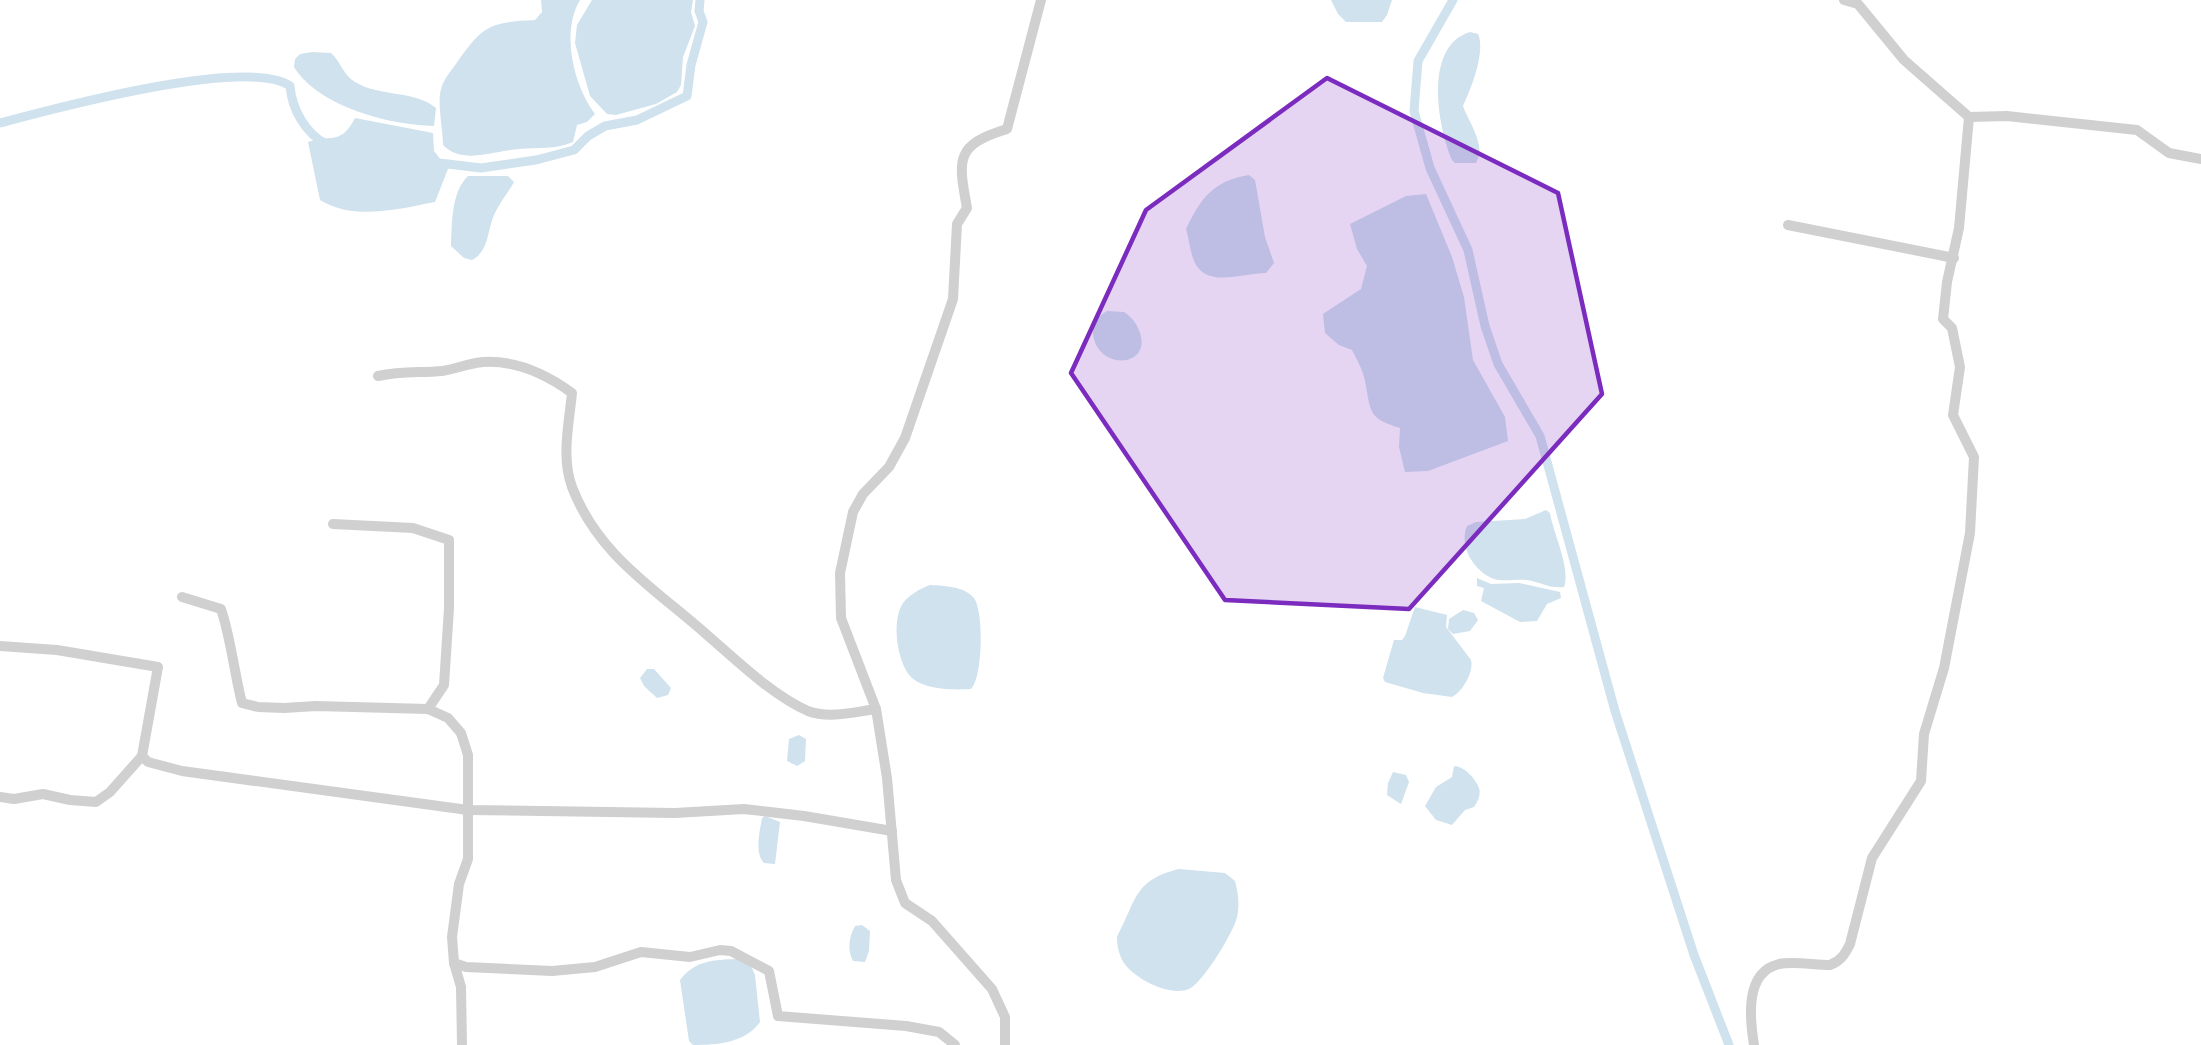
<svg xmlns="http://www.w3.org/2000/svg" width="2201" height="1045" font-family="Commissioner,sans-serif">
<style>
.water{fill:#cfe2ee}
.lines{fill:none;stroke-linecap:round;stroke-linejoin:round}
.canal{stroke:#cfe2ee;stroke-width:9}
.minor{stroke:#d0d0d0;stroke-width:10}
.marked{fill:#7b2cbf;fill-opacity:0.2;stroke:#7b2cbf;stroke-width:4.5;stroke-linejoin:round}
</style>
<rect width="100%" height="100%" fill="#fff"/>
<g class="water">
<path d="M541,0H580C561,31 573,85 595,114L587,122L577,125L573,142C554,150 539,147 519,149C494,151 462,165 443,145C443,129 437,103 441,89C444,78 452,70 458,61C483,25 491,22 535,20L542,12Z"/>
<path d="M592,0H693L691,12L695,26L683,57L681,85L677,92L656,104L616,115L607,114L590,96L575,43L577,25Z"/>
<path d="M1331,0H1392L1387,15L1382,22H1346L1338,14Z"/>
<path d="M1470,32L1478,34C1486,51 1471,89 1463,106C1469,123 1487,146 1476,163H1455L1452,160C1438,127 1423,46 1470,32Z"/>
<path d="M312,52L331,53C341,62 343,75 355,82C379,97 415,90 436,108L434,126C390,125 319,107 294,67L295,59L300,54Z"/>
<path d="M355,118L433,133L434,151L448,169L435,202C398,209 354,221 320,200L308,142C333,134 341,145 355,118Z"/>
<path d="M1249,175L1255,180L1265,237L1274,263L1266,273C1242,273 1206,289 1194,261C1190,251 1189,239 1186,229C1201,198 1213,181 1249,175Z"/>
<path d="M468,176H508L514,182C508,193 499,203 494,215C487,232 489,251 472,260L464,258L451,246C452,224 451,192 468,176Z"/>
<path d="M1426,194L1452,257L1464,297L1473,360L1505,417L1508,441L1428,471L1405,472L1399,447L1400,428C1367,418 1371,411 1365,381C1363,370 1357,360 1352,350L1339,345L1325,333L1323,314L1361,289L1367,266L1357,249L1350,224L1406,196Z"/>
<path d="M1107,311L1124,312C1132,317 1137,324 1140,333C1152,368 1096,371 1093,333C1093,323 1098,316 1107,311Z"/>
<path d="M1546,510L1550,513C1553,533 1571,568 1564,587C1550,589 1540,582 1527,580C1517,579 1504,582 1494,579C1475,572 1458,547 1467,526L1476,522L1525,519Z"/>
<path d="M1477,578L1491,584L1519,583L1560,592L1561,598L1547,604L1537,621L1520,622L1481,601L1484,588L1477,586Z"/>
<path d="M930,585C944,586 964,586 974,598C984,612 983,678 971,689C954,690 926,690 912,678C897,664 891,620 903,603C910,594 920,589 930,585Z"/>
<path d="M1415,607L1447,615L1446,627L1471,660C1474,672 1463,691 1452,697L1423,693L1385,682L1383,678L1394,640H1402L1405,636Z"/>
<path d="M1463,610L1474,613L1478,620L1470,631L1453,634L1448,629L1449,619Z"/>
<path d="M647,669H654L671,688L668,695L657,698L644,686L640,678Z"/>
<path d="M799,735L806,739L805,761L797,766L787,761L789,739Z"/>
<path d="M1454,766C1464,766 1476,779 1479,788C1481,795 1478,801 1474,807L1465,810L1452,825L1436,820L1425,806L1436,787L1452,777Z"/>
<path d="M1393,772L1406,775L1409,782L1401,804L1387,795L1388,783Z"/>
<path d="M765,816L780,822L775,864L764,863C754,853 760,831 762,818Z"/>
<path d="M1179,869L1225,873L1235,881C1238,893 1240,905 1237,917C1234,932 1202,984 1189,989C1170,997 1135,979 1124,963C1119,956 1117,945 1117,937C1137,899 1134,880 1179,869Z"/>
<path d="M862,925L870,931L869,951L865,962L853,961C847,950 849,937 855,926Z"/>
<path d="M737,959L751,966L755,975L760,1022C745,1043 717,1045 693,1045L689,1041L680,980C695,960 714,960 737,959Z"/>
</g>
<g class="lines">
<g class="canal">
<path d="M1453,0L1418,61L1414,111L1430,168L1468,250L1485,326L1498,364L1540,436L1615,711L1694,955L1729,1045"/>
<path d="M0,123C53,109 246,56 290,86C292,109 305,133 326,144"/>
<path d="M431,162L481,168L536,160L574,150L588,136L605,126L637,120L687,96L691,65L703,22L699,11L700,0"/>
</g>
<g class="minor">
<path d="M1844,0L1858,4L1904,60L1969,117L2007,116L2137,130L2169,153L2201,159"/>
<path d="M1788,225L1954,258"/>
<path d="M378,376C402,371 419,373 442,371C456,369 469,363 483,362C516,360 546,374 572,393C569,424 561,457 572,487C598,555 654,588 706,634C735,659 773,696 808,711C829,719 855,712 876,709"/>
<path d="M333,524L413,528L449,540V608L444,685L428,709"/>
<path d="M182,597L221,609C231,639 234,672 242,703L258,707L284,708L316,706L428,709L448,718L461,733L468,755V859L459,884L452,937L454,963L461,987L462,1045"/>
<path d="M0,646L57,650L158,667L142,756L148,762L182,771L468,810L675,813L744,809L804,816L892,831"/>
<path d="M0,797L14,799L43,794L70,800L96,802L110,792L142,756"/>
<path d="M454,963L466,967L552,971L595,967L641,952L690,957L720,950L731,951L769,971L778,1016L906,1026L939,1032L955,1045"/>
<path d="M1005,1045V1017L992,989L932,921L905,903L896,880L887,778L876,709L841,618L840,573L853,512L863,494L889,467L905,438L953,299L957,224L967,208C958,159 955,145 1007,129L1041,0"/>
<path d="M1754,1045C1750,1020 1744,972 1779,964C1794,961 1814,965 1830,965C1841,961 1845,954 1850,944L1872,858L1921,781L1924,734L1944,668L1970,533L1974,457L1953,415L1960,367L1952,328L1943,319L1947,282L1959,228L1969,117"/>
</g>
</g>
<path class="marked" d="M1327,78L1558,193L1602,394L1409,609L1225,600L1071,373L1146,210Z"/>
</svg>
